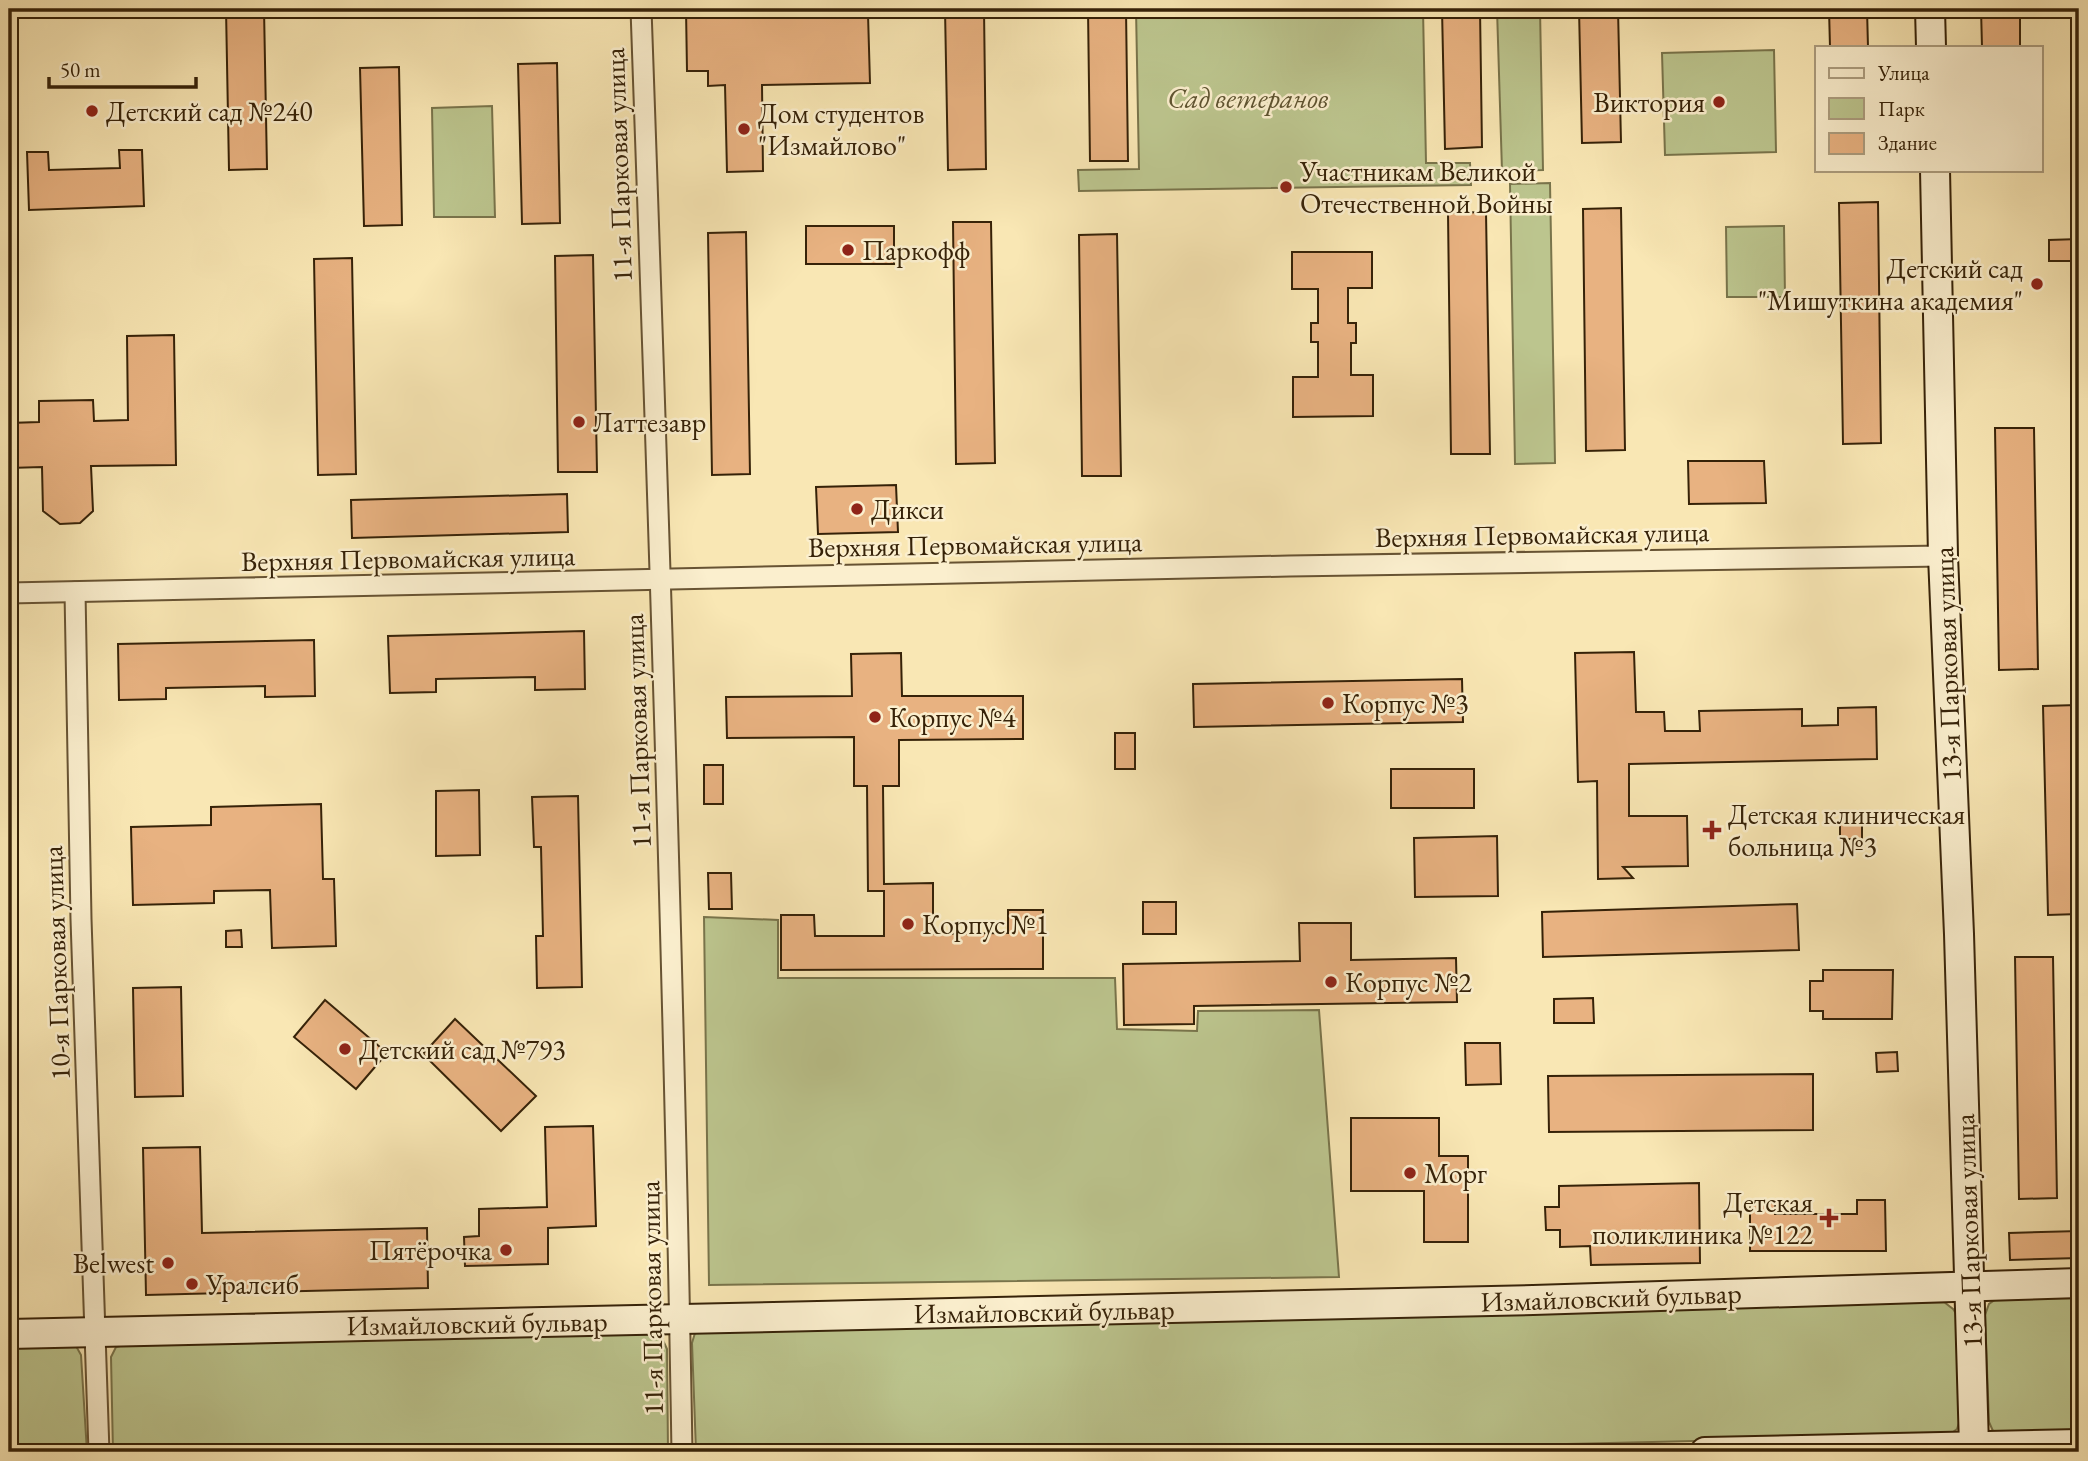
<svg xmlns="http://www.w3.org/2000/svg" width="2088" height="1461" font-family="'EB Garamond',serif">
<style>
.green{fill:#bcc58e;stroke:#79744b;stroke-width:2}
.building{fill:#e8b281;stroke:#362208;stroke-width:2}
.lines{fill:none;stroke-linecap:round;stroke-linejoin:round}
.street-casing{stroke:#675333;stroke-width:23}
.secondary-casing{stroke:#362208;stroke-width:32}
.street{stroke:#fbefce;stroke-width:19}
.secondary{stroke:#fbefce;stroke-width:28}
.poi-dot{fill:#8f2418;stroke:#fbefce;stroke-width:2.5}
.labels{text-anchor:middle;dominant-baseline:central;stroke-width:5;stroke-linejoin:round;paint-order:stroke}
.park-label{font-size:28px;font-style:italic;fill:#5e5330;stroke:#fbefce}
.poi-label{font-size:28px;fill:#362208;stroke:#fbefce;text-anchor:start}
.street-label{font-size:28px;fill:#362208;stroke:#fbefce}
</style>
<rect width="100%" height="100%" fill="#f9e7b4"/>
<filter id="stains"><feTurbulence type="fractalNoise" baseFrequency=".00286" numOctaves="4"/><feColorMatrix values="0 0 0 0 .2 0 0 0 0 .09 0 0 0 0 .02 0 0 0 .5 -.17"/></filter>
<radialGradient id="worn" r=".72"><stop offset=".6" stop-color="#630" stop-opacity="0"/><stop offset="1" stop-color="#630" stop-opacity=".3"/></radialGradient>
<g class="green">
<path d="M1136,9H1423L1426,163H1470L1471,185L1079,191L1078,170L1139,169Z"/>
<path d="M1497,9H1540L1543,170L1502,171Z"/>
<path d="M1774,50L1776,152L1665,155L1662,53Z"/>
<path d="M492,106L495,217H434L432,108Z"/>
<path d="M1550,183L1555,463L1515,464L1510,184Z"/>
<path d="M1784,226L1785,297H1727L1726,227Z"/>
<path d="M704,917L778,920V978H1115L1117,1029L1197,1031L1198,1011L1319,1010L1339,1277L709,1285Z"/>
<path d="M2079,1298V1435L2001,1437L1993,1431L1989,1422L1985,1315L1989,1304L1996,1299Z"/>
<path d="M1944,1302L1953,1309L1959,1318L1960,1420L1957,1429L1949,1435L1230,1452L696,1451L692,1343L695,1333L707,1329Z"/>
<path d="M650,1334L662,1338L667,1349L668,1452H113L111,1357L116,1347L129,1344Z"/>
<path d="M9,1344L76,1346L81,1355L87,1452H9Z"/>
</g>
<g class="building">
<path d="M226,9H264L267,169L229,170Z"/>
<path d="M686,9H760V16L868,14L870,83L762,85L763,171L727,172L725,85L708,86V71H687Z"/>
<path d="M945,9H984L986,169L948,170Z"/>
<path d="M1088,9H1126L1128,161H1090Z"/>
<path d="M1442,9H1480L1482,147L1445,149Z"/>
<path d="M1579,9H1618L1621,142L1582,143Z"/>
<path d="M1829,9H1867L1868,47H1830Z"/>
<path d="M1981,9H2020V47H1982Z"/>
<path d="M557,63L560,223L522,224L518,64Z"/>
<path d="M399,67L402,225L364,226L360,68Z"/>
<path d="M119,150H142L144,206L29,210L27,152H48L49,170L120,168Z"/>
<path d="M1878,202L1881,443L1843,444L1839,203Z"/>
<path d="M1621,208L1625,450L1586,451L1583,209Z"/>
<path d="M1486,212L1490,454H1451L1448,213Z"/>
<path d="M953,222H991L995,463L956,464Z"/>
<rect x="806" y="226" width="88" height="38"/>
<path d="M746,232L750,474L712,475L708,233Z"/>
<path d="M1117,234L1121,476H1082L1079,235Z"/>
<path d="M2079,239V261H2049V240Z"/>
<path d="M1292,252H1372V288H1348V323H1356V343H1351V375H1373V416L1293,417V377H1318V342H1311V323H1318V289H1292Z"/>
<path d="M593,255L597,472H558L555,256Z"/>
<path d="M352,258L356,474L318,475L314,259Z"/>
<path d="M174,335L176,465L91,466L93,511L80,523L60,524L43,511L42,467L9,468V423L39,422V401L93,400L94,421L128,420L127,336Z"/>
<path d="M1995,428H2034L2038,669L1999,670Z"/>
<path d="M1688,461H1764L1766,503L1689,504Z"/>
<path d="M896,485L898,532L818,534L816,487Z"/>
<path d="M567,494L568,532L352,538L351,500Z"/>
<path d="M584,631L585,689L535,690V677L436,679V692L390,693L388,636Z"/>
<path d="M314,640L315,696L265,697V686L166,688V699L119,700L118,644Z"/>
<path d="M1634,652L1636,712H1664L1665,731H1700L1699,711L1802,709V726L1838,725V708L1876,707L1877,759L1629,764V816H1687L1688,866L1623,867L1633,878L1598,879L1597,781L1578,782L1575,653Z"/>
<path d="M901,653L902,696H1023V739L899,740V786H883L884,884L933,883V934L1008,933V910H1043V969L781,970V915H814L815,936H884V891H868L867,786H854V737L727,738L726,697L852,696L851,654Z"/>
<path d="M1462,679L1463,722L1194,727L1193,684Z"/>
<path d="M2077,705L2079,914L2048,915L2043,706Z"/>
<rect x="1115" y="733" width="20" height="36"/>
<rect x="704" y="765" width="19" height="39"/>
<rect x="1391" y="769" width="83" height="39"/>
<path d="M479,790L480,855L436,856V791Z"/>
<path d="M578,796L582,987L537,988L536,936H543L541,847H534L532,797Z"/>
<path d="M321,804L323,879H334L336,946L272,948L270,890L214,891V903L133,905L131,827L211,825V807Z"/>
<rect x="1840" y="811" width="22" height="28"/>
<path d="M1497,836L1498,896L1415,897L1414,838Z"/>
<path d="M708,873H731L732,909H709Z"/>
<rect x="1143" y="902" width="33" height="32"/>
<path d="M1797,904L1799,950L1543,957L1542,912Z"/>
<path d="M1299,923H1351V960L1456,958L1457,1002L1194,1006V1024L1124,1025L1123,964L1300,961Z"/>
<path d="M241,930L242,947H226V931Z"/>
<path d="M2015,957H2053L2057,1198L2019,1199Z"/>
<path d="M1823,970H1893L1892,1019H1823V1011H1810V981H1823Z"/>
<path d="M181,987L183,1096L135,1097L133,988Z"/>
<path d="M1593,998L1594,1023H1554V999Z"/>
<path d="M325,1000L387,1053L356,1089L294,1037Z"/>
<path d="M455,1019L536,1096L501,1131L423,1054Z"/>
<path d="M1465,1043H1500L1501,1084L1466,1085Z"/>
<path d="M1897,1052L1898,1071L1877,1072L1876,1053Z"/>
<path d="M1813,1074V1130L1549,1132L1548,1076Z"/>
<path d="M1351,1118H1439V1156H1468V1242H1424V1191H1351Z"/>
<path d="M593,1126L596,1226L548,1228V1264L465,1266L464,1237L479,1236V1209L547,1207L545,1127Z"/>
<path d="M200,1147L202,1233L427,1228L428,1288L146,1295L143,1148Z"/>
<path d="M1699,1183L1700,1263L1591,1265L1590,1246L1560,1247V1230H1546L1545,1207H1559V1186Z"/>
<path d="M1857,1200H1885L1886,1251H1750V1203H1775V1214H1857Z"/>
<path d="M2079,1231V1258L2010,1260L2009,1233Z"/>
</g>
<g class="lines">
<g class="street-casing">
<g id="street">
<path d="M641,9C658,490 674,971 682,1452"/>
<path d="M75,592L81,919L99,1452"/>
<path d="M9,593L1289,566L1943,556"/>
</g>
</g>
<g class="secondary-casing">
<g id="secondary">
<path d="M1930,9L1931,47"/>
<path d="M1935,170L1943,556L1959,934L1974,1446"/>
<path d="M9,1334L1533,1300L2079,1283"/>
<path d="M1705,1452L2079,1444"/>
</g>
</g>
<use href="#street" class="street"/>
<use href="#secondary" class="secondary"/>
</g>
<g class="poi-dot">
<circle cx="1719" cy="102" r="7"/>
<circle cx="92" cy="111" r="7"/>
<circle cx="744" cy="129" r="7"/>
<circle cx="1286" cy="187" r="7"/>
<circle cx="848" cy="250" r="7"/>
<circle cx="2037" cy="284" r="7"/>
<circle cx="579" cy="422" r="7"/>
<circle cx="857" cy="509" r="7"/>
<circle cx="1328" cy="703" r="7"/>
<circle cx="875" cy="717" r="7"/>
<path d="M1708.5 819.5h7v7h7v7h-7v7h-7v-7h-7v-7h7z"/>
<circle cx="908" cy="924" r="7"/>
<circle cx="1331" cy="982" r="7"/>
<circle cx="345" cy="1049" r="7"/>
<circle cx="1410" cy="1173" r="7"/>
<path d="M1825.5 1207.5h7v7h7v7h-7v7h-7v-7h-7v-7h7z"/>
<circle cx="506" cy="1250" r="7"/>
<circle cx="168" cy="1263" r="7"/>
<circle cx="192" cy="1284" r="7"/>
</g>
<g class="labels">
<g class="park-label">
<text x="1248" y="98">Сад ветеранов</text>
</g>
<g class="poi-label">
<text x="1705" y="102" text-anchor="end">Виктория</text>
<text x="106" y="111">Детский сад №240</text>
<text x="758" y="113">Дом студентов<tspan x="758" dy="32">"Измайлово"</tspan></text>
<text x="1300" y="171">Участникам Великой<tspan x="1300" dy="32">Отечественной Войны</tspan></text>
<text x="862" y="250">Паркофф</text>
<text x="2023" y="268" text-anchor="end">Детский сад<tspan x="2023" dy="32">"Мишуткина академия"</tspan></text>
<text x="593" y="422">Латтезавр</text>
<text x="871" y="509">Дикси</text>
<text x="1342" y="703">Корпус №3</text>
<text x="889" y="717">Корпус №4</text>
<text x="1728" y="814">Детская клиническая<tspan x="1728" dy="32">больница №3</tspan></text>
<text x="922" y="924">Корпус №1</text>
<text x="1345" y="982">Корпус №2</text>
<text x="359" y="1049">Детский сад №793</text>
<text x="1424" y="1173">Морг</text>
<text x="1813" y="1202" text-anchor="end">Детская<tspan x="1813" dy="32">поликлиника №122</tspan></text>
<text x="492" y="1250" text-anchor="end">Пятёрочка</text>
<text x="154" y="1263" text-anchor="end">Belwest</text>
<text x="206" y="1284">Уралсиб</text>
</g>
<g class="street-label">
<text transform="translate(618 165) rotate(-92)">11-я Парковая улица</text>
<text transform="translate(1542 534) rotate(-1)">Верхняя Первомайская улица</text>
<text transform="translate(975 544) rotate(-1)">Верхняя Первомайская улица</text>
<text transform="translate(408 558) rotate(-1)">Верхняя Первомайская улица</text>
<text transform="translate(1947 664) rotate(-92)">13-я Парковая улица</text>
<text transform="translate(637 731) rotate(-92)">11-я Парковая улица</text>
<text transform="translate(56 963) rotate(-92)">10-я Парковая улица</text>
<text transform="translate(1968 1231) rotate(-92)">13-я Парковая улица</text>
<text transform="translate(1611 1297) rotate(-2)">Измайловский бульвар</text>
<text transform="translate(651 1298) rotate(-91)">11-я Парковая улица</text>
<text transform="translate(1044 1311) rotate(-1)">Измайловский бульвар</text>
<text transform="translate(477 1323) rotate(-1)">Измайловский бульвар</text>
</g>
</g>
<rect width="2088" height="1461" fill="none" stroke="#f9e7b4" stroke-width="35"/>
<rect x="10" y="10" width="2067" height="1440" fill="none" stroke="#362208" stroke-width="3.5"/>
<rect x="18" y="18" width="2053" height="1426" fill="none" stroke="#362208" stroke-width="2"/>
<rect x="1815" y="46" width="228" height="126" fill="#fbefce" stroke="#ac9d7f" stroke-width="2"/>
<rect x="1829" y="68" width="35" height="10" fill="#fbefce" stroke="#ac9d7f" stroke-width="2"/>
<text x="1878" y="80" font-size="21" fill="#362208">Улица</text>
<rect x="1829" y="98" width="35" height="21" fill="#bcc58e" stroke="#ac9d7f" stroke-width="2"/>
<text x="1878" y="116" font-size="21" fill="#362208">Парк</text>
<rect x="1829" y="133" width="35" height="21" fill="#e8b281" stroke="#ac9d7f" stroke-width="2"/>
<text x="1878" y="150" font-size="21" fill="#362208">Здание</text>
<path d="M49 77v10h147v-10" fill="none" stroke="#362208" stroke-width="3.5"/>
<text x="60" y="77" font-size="21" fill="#362208" stroke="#fbefce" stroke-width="5" paint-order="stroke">50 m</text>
<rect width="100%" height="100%" filter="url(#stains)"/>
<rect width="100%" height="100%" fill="url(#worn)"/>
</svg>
